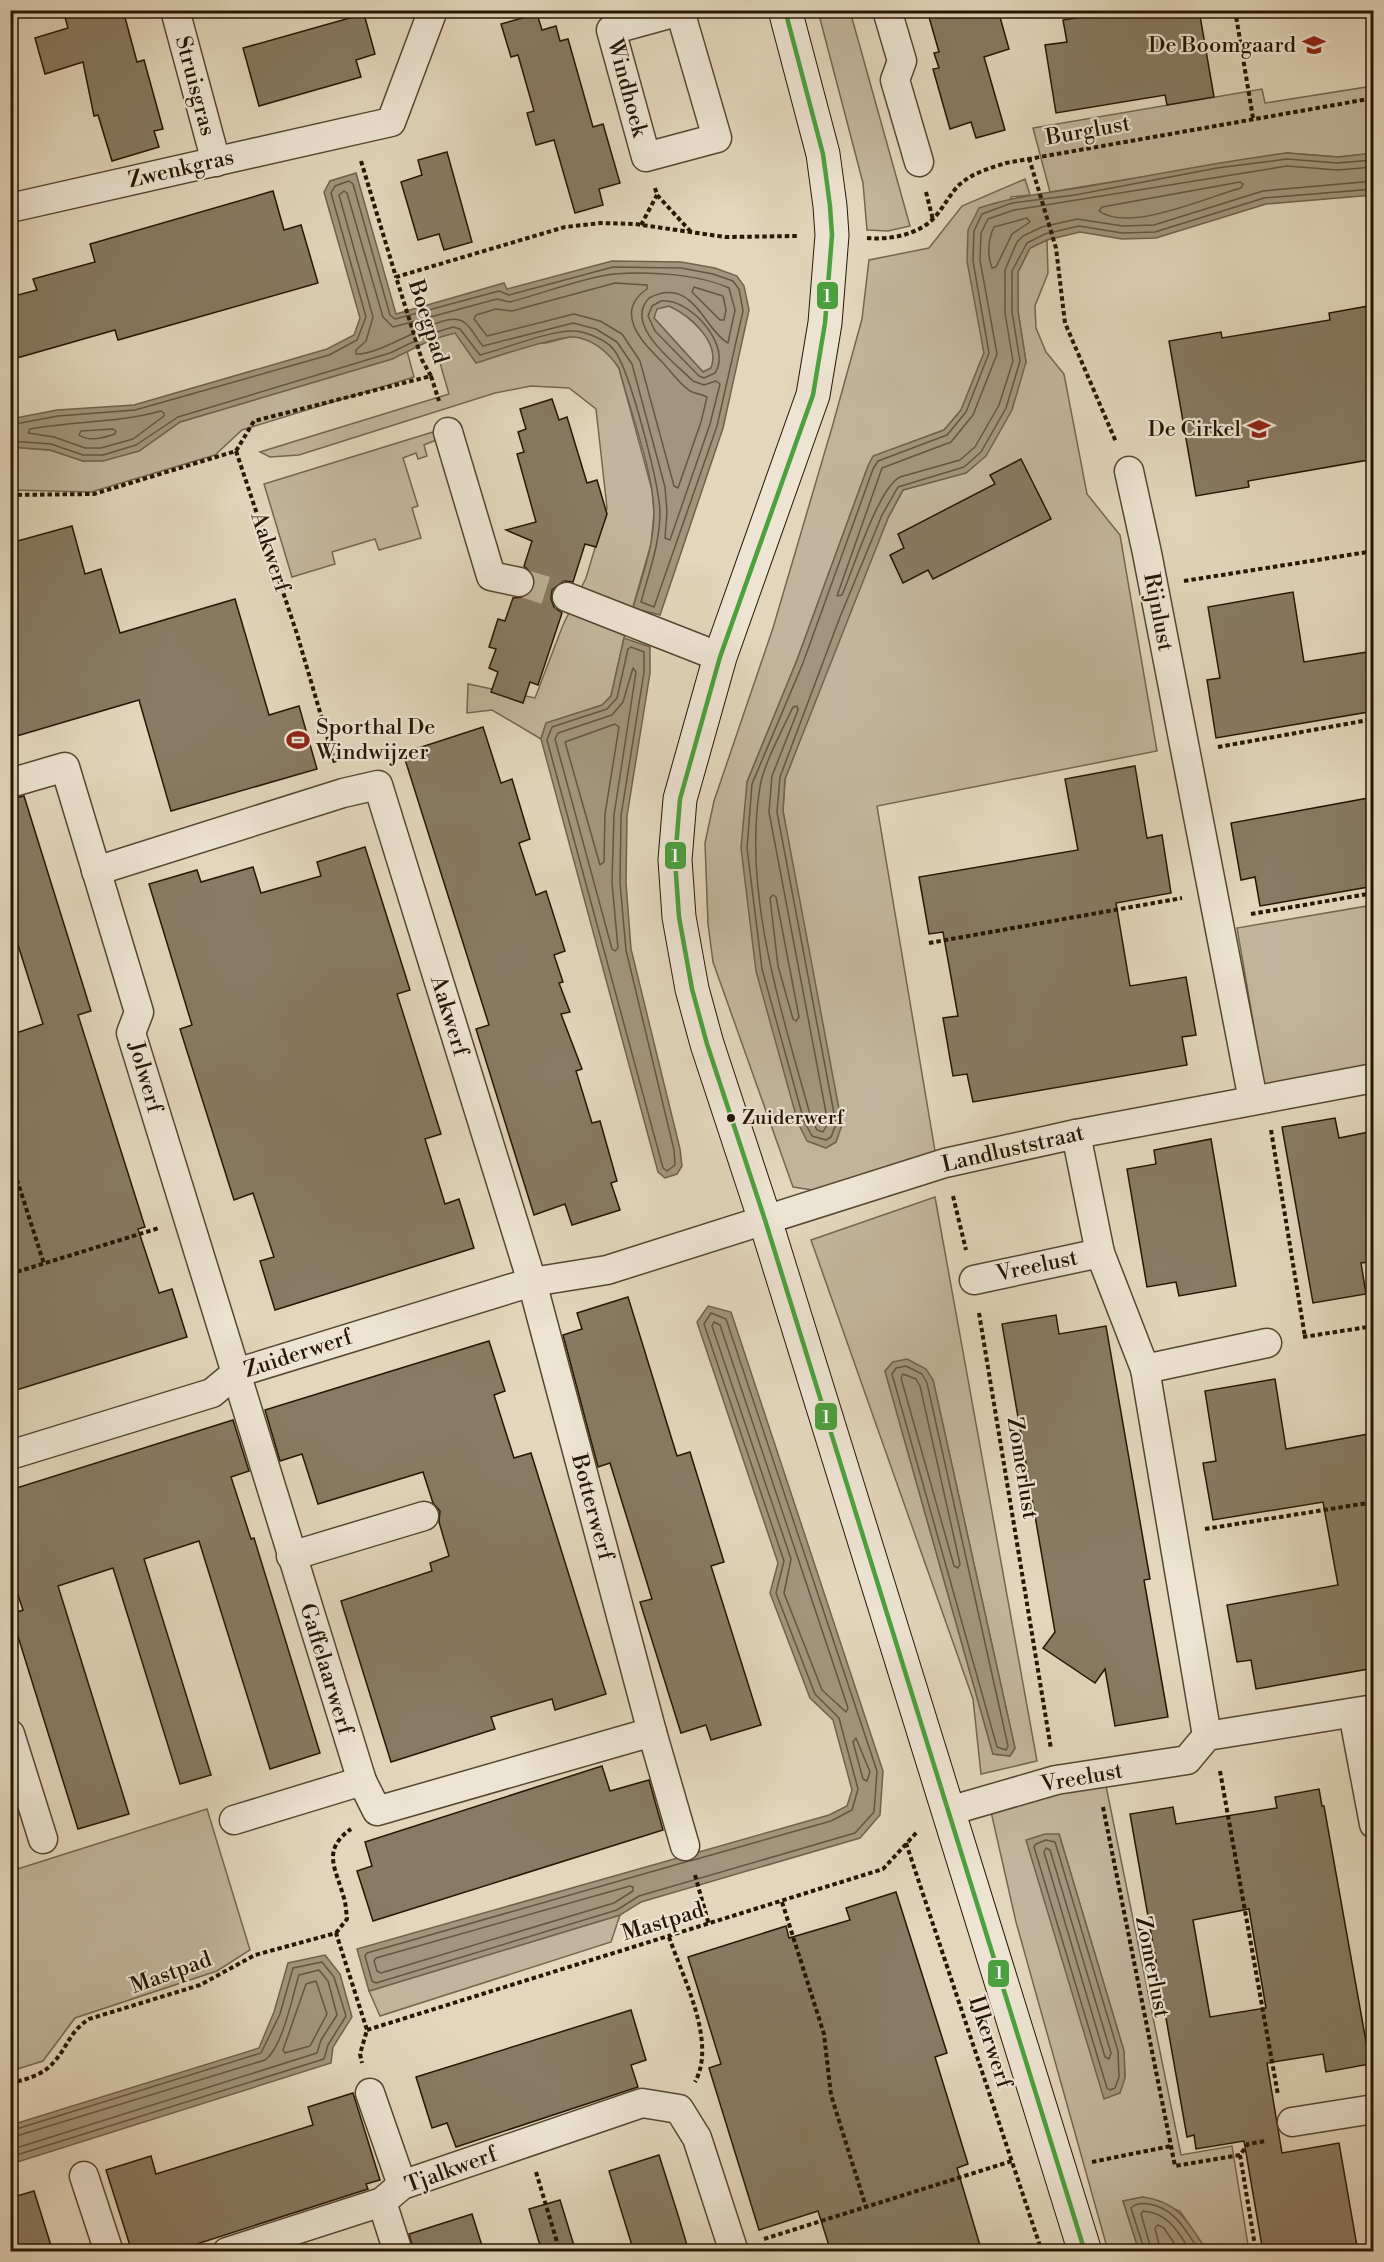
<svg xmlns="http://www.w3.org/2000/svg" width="1384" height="2262" font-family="'Libre Bodoni',serif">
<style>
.green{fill:#c3b59d;stroke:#746650;stroke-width:1.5;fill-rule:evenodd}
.water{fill:#a3957d;stroke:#71624c;stroke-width:1.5;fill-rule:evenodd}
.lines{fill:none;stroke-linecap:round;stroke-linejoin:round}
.shore{stroke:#645640;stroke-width:1.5}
.building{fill:#887a63;stroke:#261603;stroke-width:1.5;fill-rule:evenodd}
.street-tunnel{stroke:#bdb097;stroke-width:28;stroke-dasharray:28 14;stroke-linecap:butt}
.street-casing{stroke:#554631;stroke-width:31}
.secondary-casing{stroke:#261603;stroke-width:35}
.path{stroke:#261603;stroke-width:4;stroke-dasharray:4.5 3;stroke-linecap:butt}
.street{stroke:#ede4d3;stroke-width:28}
.secondary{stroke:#ede4d3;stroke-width:33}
.bus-1-casing{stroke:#ede4d3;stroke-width:9}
.bus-1{stroke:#4ca03f;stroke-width:4.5}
.bus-dot{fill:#261603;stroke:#ede4d3;stroke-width:2}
.labels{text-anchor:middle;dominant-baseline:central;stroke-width:4.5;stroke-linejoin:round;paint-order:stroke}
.bus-label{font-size:20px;fill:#261603;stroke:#ede4d3;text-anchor:start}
.poi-label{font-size:22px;fill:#261603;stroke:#ede4d3;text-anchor:end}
.street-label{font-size:22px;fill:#261603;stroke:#ede4d3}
.line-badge{stroke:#ede4d3;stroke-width:2}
.badge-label{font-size:16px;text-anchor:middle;font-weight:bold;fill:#fff}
</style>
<rect width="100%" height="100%" fill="#e3d6bc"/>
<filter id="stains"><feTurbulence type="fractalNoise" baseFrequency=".00333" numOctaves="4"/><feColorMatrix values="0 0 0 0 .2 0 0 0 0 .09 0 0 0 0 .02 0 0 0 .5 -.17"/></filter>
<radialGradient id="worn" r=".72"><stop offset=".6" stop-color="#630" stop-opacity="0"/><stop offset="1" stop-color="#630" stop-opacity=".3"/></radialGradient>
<g class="green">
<path d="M818,11H850L910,226L888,231L867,230L863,183Z"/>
<path d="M1373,86L1374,153L1370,154L1338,157L1287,153L1050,192L1033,128L1262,89L1265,103Z"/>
<path d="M1025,179L1030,195L1011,197L981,333L984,353L961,410L944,430L874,456L868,466L797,660L747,782L807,1141L826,1148L836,1142L838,1135L783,811L785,779L846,619L888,518L903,490L966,472L1026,362L1018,311V272L1030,248L1047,240L1048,273L1035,306L1036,328L1046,352L1064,374L1087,494L1120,535L1157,751L877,806L936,1157L819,1191L793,1187L713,962L708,924L705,843L714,801L773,628L833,424L862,319L869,260L929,248L962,206Z"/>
<path d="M669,306C691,316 721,343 711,368L703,372L654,318L656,309Z"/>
<path d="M456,332L465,345L546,343L573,336L591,341L608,352L619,368L652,490L654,513L651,544L624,638L611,696L603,705L546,723L541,739L492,710L467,713L468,684L535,698L563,625L586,578L607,508L596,409L569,388L531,386L495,393L299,455L270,457L260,452L449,394L433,339Z"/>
<path d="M407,351L414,377L242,430L215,455L91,492L11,490L10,447L50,450L83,461L139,451L180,422L392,359Z"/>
<path d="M433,432L436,440L424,445L427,456L418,459L416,453L403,458L418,506L412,508L421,538L379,550L375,539L332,552L335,564L292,577L264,484Z"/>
<path d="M1373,905V1066L1264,1085L1237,928Z"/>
<path d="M935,1197L1037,1761L981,1774L973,1699L811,1240ZM893,1362L933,1380L1015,1748L1010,1756L993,1754L885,1371Z"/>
<path d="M1106,1786L1181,2155L1232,2146L1249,2251H1207L1180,2211L1143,2197L1123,2201L1139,2251H1108L1016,1922L989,1803ZM1059,1834L1124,2051L1125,2078Z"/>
<path d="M207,1809L250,1950L217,1971L75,2018L43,2061L11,2071V1871Z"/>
<path d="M620,1915L611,1942L380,2016L369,1991Z"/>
</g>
<g class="water">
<path d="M1287,153L1338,157L1373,153V195L1266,204L1156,238L1122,239L1080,232L1047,240L1030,248L1018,272V311L1026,362L1012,410L986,456L966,473L903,490L888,518L785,779L783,811L842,1125L836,1142L826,1148L807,1141L798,1123L756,971L741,848L747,782L797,660L868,466L873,456L944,430L961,410L984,353L967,261L968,230L979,208C1017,195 1056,192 1096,185C1160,174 1223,161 1287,153Z"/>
<path d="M356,173L396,314L504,283L507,289L612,261L681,262L715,268L737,276L744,286L749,310L723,428L660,615L633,608C642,577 654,546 654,513C654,473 629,408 619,368C608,352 595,340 575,337C559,335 495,357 476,363L455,333L433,339L392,359L180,422L139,451L103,461H83L50,450L11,447L10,419L57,410L134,405L327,349L354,335L360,318L324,192L330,181ZM669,306C691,316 721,343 711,368L703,372L654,318L657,309Z"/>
<path d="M624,638L650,647V673L627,816L626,883L631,949L680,1149L682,1166L677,1174L665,1178L658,1172L541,739L546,723L602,705L611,696Z"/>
<path d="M708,1306L731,1312L883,1771L880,1815L860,1838L641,1902L620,1915L369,1991L357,1949L829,1815L847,1806L852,1790L833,1720L810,1698L770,1593L778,1563L697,1322Z"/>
<path d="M907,1359L926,1369L933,1380L1015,1748L1010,1756L993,1754L885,1371L893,1362Z"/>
<path d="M1045,1834H1059L1124,2051L1125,2078L1120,2093L1104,2099L1026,1840Z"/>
<path d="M325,1955L340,1974L352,2017L333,2047L331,2063L11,2164V2125L259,2048L274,2012L288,1963Z"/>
<path d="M1143,2197C1180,2202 1188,2223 1207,2251H1139L1123,2201Z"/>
</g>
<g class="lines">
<g class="shore">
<path d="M1374,160L1337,163L1287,159L1217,168L1075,195L1012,203L982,214L974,231L973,261L989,353L966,412L947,435L878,461L873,469L803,663L752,784L747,848L762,969L804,1121L812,1136L826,1140L831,1137L836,1124L777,812L780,777L840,617L882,515L898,487L964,467L981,452L1006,408L1020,361L1012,312V271L1027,243L1045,234L1079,226L1122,233L1155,232L1264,198L1374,189"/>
<path d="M1374,167L1337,170L1287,166L1014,210L988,219L981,233L980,260L997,354L973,415L951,442L882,468L837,596L842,595C853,570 878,488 900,477L960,460L975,447L999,405L1013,361L1005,313V270L1017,242L1023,236L1042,227L1077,219L1123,226L1154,225L1263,191L1374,181"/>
<path d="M1240,182L1243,184L1241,188C1207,197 1130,233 1099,211L1102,207Z"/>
<path d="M344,191L347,193L383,317L393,327L497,299L510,302C541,294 585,277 614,274C648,271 698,274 729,288L735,310L728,343C704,330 693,275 649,298C623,325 675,363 693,381L704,385L716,381L720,384L710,424L670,540L665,538L667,512L665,487L632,364L617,342L596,329L573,323L483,346C476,339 472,326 462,321C442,310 383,356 356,354V350L366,341L373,317L339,195Z"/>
<path d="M1027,218L1030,222L1012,234L996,267L992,268C987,256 988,239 994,227Z"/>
<path d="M615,283L647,285V289C612,313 644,344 664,364C672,373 680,384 690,391C696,394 702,394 707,397L701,422L678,488L674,486L640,361L622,334L600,321L574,314L487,336L474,319L476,315L496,309L512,311Z"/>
<path d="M694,287L723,296L726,310L724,320H720L692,292Z"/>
<path d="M661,301C690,298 733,346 715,373L704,378L699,376L655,331L648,316L652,306Z"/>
<path d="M161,411L164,413V416L133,439L101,448H85L54,437L28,433L30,429C74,421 118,423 161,411Z"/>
<path d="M10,425L58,416L135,410L329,355L357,340L366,317L331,193L335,186L349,181L353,184L390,315L395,319L499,291L509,295L613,267L681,268L713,274L733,281L739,289L743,311L717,426L654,607L641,602C649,572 660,543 660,512C659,484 630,370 614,350C607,340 585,331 573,331C551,330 504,349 480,355L460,329L453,327L430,334L390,353L178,417L136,445L103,455H83L51,444L10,441"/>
<path d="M113,429L116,431L115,434C103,438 89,442 79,435L81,431Z"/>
<path d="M631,647L644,652V672L621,816L620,883L626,950L674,1150L675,1165L667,1171L663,1168L547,740L552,727L607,709L617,698L628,649Z"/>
<path d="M633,668L636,672L614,815L612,883L618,948L615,951L612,949L555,739L558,733L612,715L623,702Z"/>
<path d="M797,706L798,710L772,776L769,812L828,1123L823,1132L817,1130L811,1118C783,1016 742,894 760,787C763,765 783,729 793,707Z"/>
<path d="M615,724L619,727L605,814L604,862L600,865L565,742Z"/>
<path d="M773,895L776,897L799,1017L796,1021L793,1019L778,966L770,898Z"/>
<path d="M714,1322L720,1325L848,1708L846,1712L822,1690L784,1593L791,1559L712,1326Z"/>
<path d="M906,1366L922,1374L927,1383L1008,1746L1006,1750L997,1747L892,1374L896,1368Z"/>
<path d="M903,1374L916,1379L920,1386L960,1564L958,1568L954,1566L901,1378Z"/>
<path d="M856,1738L870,1772L867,1781L863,1779L853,1742Z"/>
<path d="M1046,1840L1055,1842L1118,2051L1119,2077L1115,2088L1110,2090L1107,2088L1034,1847L1036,1844Z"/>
<path d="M1046,1848L1050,1850L1111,2053L1109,2059L1105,2057L1044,1852Z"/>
<path d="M689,1861L367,1953L365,1956L372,1981L376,1983L617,1910L639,1896L855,1833L874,1812L877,1771L726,1319L711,1313L704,1324L784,1561L776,1593L815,1694L839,1718L858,1789L852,1810L831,1821L690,1861"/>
<path d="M630,1886L633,1887V1891L614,1903L381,1973L377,1971L374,1961L376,1958Z"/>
<path d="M316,1981L327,2014L310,2046L285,2053L283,2050L306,1984Z"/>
<path d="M10,2131L261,2053L280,2014L293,1968L322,1962L334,1977L346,2016L328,2045L324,2059L10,2157"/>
<path d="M10,2138L265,2060C283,2047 292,1997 299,1975L319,1970L328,1981L337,2015L321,2040L317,2053L10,2150"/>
<path d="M1145,2252L1131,2208C1136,2203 1142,2203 1149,2204C1175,2208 1186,2231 1200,2252"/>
<path d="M1152,2252L1141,2214L1143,2211C1169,2213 1178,2232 1191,2252"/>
<path d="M1161,2252L1155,2228L1158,2225L1164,2228L1180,2252"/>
</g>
</g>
<g class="building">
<path d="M63,10H123L137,62L144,60L163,129L154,131L159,147L112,161L98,115L94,116L83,62L45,74L35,38L68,28Z"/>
<path d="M927,10H998L1009,49L984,57L1005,130L976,138L971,122L950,129L933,69L939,68L934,53L939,52Z"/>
<path d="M1161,10H1199L1214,97L1167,105L1165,95L1056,113L1045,45L1067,42L1063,20L1117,11L1119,18Z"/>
<path d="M364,14L375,54L356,60L361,77L259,106L243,48Z"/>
<path d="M537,14L542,30L556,26L560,41L568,39L593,127L603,124L620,183L599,189L603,205L575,213L554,140L536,145L527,113L534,111L518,55L511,57L501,24Z"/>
<path d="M447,152L472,242L444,250L439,234L418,240L401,182L422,175L418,160Z"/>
<path d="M273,191L284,230L301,225L318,283L118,340L115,330L10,360V297L37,290L33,279L95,262L90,244Z"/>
<path d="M1374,305V459L1248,481L1249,487L1196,496L1169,341L1221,332L1222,338L1330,320L1329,313Z"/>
<path d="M552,399L559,420L567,417L587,483L597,480L607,514L596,547L585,544L573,582L564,581L552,590L551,599L554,607L562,613L538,685L530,682L523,703L491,692L498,672L489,668L496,649L489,647L498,619L505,621L513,598L525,597L535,586L534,576L524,566L532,541L506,530L536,522L517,454L524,452L518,432L526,429L520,409Z"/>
<path d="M1021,459L1051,519L933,579L928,570L903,583L890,555L904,548L898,534L995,484L990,475Z"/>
<path d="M72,526L85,574L101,569L120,633L235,599L269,715L299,706L317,769L171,811L139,700L10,738V543Z"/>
<path d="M1293,592L1304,662L1374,651V711L1216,738L1207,680L1220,678L1208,607Z"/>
<path d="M483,727L501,783L512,779L530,839L519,843L536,895L546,891L565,951L554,955L563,982L559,983L570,1012L561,1014L582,1069L576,1071L592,1123L600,1121L617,1181L611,1183L620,1210L572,1225L565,1204L534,1215L476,1029L489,1025L403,753Z"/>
<path d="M1135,766L1147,838L1162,835L1171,893L1116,903L1130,986L1186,977L1196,1035L1182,1037L1187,1065L973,1102L967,1074L953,1076L943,1018L958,1016L943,932L929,934L919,877L1078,850L1065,779Z"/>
<path d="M24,796L91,1011L78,1015L145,1227L138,1229L159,1293L172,1289L187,1337L10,1392V1035L43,1024L18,945L10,947V799Z"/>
<path d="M1374,797V886L1260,906L1255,877L1241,880L1231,823Z"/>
<path d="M365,847L410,990L397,994L441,1134L425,1139L445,1204L459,1199L474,1248L275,1310L260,1261L274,1257L253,1193L234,1200L180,1029L192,1025L149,884L197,870L201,882L253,867L261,893L321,876L317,862Z"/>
<path d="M1335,1118L1339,1138L1374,1131V1249L1366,1250L1368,1262L1361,1263L1366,1294L1313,1303L1282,1127Z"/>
<path d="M1211,1139L1236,1286L1179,1296L1176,1282L1147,1287L1127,1169L1156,1164L1154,1150Z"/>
<path d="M628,1297L677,1456L690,1452L724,1562L711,1566L761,1725L711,1740L706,1725L681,1733L640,1602L652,1599L610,1463L598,1467L563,1335L582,1329L577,1313Z"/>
<path d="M1056,1315L1059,1334L1106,1326L1150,1579L1144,1580L1168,1717L1115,1726L1105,1669L1095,1683L1043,1648L1055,1632L1002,1324Z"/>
<path d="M489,1341L505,1391L494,1395L514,1458L531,1453L606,1694L555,1710L552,1699L491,1717L495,1729L391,1762L341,1601L432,1571L430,1563L449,1556L439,1522L440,1511L433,1503L423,1472L318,1504L302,1454L280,1461L265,1410Z"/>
<path d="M1275,1379L1286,1449L1374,1433V1668L1256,1689L1251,1660L1237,1662L1227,1605L1338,1585L1323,1502L1213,1520L1203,1463L1216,1461L1205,1391Z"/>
<path d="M233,1420L249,1471L231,1477L251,1539L254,1538L320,1753L270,1769L199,1541L144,1559L211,1775L180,1784L113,1568L58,1586L129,1814L78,1829L11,1614L23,1610L10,1571V1490Z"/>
<path d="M602,1766L610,1791L649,1780L663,1830L373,1921L357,1871L372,1866L365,1842Z"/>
<path d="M1319,1789L1322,1806H1324L1370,2064L1326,2072L1323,2054L1267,2063L1282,2153L1339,2143L1358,2252H1263L1244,2141L1196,2149L1194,2135L1187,2137L1130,1814L1173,1807L1176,1824L1277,1808L1275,1797ZM1249,1909L1266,2008L1210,2017L1193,1920Z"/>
<path d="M896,1892L947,2053L935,2057L968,2164L957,2168L982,2252H831L818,2211L759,2230L709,2068L721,2064L688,1957L786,1926L789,1938L850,1920L846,1908Z"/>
<path d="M631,2010L646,2060L631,2065L638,2087L456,2147L447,2123L432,2128L416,2077Z"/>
<path d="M353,2093L380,2180L366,2184L368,2189L172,2252H132L106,2170L151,2156L156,2174L313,2125L308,2107Z"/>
<path d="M659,2155L678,2215L689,2252H634L609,2171Z"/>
<path d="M34,2191L53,2252H10V2198Z"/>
<path d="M560,2200L576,2252H542L529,2209Z"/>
<path d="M472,2214L484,2252H414L409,2234Z"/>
</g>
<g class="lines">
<path class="street-tunnel" d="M519,582L567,597"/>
<g class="street-casing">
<g id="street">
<path d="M175,10L216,162"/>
<path d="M887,10L902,61L895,80L919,162"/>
<path d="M680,11L717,138L646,157L611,30L680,11L682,10"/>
<path d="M10,208L391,122L433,10"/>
<path d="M448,432L491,576L519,582"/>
<path d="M1129,471L1147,553L1253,1100"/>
<path d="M567,597L720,657"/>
<path d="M10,783L65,767L139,1012L131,1033L362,1781L377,1811L652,1732"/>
<path d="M96,871L343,793L378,785L532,1282L652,1732L685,1846"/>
<path d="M1076,1134L1100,1253L1145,1369L1207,1736"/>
<path d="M974,1280L1100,1253"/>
<path d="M1145,1369L1267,1343"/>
<path d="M10,1455L212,1393L236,1373L532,1282L607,1270L945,1163L1076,1134L1374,1078"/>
<path d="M291,1556L424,1516"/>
<path d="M1353,1713L1374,1824"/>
<path d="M10,1734L43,1839"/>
<path d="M949,1811L1056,1780L1187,1760L1207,1736L1374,1709"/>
<path d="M234,1820L362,1781"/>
<path d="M370,2093L402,2185"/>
<path d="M1292,2122L1374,2109"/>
<path d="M84,2176L109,2252"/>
<path d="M382,2202L398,2252"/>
<path d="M227,2252L382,2202L402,2185L642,2103L679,2109L697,2138L734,2252"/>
</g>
</g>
<g class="secondary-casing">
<path id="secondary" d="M785,10L823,154L830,206L832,235L825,323L813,395L720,657L680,799L675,860L679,917L692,989L707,1044L765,1220L1085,2252"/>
</g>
<g class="path">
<path d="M1235,10L1253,118"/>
<path d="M1029,158L1056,248L1065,323L1116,442"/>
<path d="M361,161L396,277"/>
<path d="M655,188L657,195L692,233"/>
<path d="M926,192L933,220"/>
<path d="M641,225L657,195"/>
<path d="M867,238C889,240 917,235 933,219C943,209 949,195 959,185C972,173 990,168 1006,163L1374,98"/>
<path d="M431,376L439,401"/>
<path d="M236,451L297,634L335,763"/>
<path d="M10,495L94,494L236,451L254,421L431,376L422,360L396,277L565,227L601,223L635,224L725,237L797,236"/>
<path d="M1184,581L1374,551"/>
<path d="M1218,747L1374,719"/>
<path d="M1251,914L1374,893"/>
<path d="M929,943L1182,898"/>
<path d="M1271,1130L1305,1337"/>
<path d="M10,1158L44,1264"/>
<path d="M953,1196L966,1250"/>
<path d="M10,1274L159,1228"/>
<path d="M979,1313L1051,1749"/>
<path d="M1303,1337L1374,1326"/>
<path d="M1205,1529L1374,1502"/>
<path d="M1220,1771L1278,2095"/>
<path d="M1103,1807L1175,2166L1240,2155L1248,2144L1265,2141"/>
<path d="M906,1843L1042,2252"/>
<path d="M695,1875L709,1925"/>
<path d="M782,1902L824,2034L831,2095L866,2207"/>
<path d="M336,1933L347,1919C346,1911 346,1903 343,1895C336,1869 321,1850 351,1829"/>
<path d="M669,1937C683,1978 717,2042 695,2082"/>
<path d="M367,2030L883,1869L917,1832"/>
<path d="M10,2083C25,2080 43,2075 53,2063C68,2047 69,2032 89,2019L200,1985L255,1955L336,1933L367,2030L360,2054L362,2063"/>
<path d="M1240,2155L1256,2252"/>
<path d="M1092,2162L1171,2146"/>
<path d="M536,2172L560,2252"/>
<path d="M764,2239L1012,2161"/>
</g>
<use href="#street" class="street"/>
<use href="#secondary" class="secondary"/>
<g class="bus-1-casing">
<path id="bus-1" d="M785,10L823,154L830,206L832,235L825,323L813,395L720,657L680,799L675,860L679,917L692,989L707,1044L765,1220L1085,2252"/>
</g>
<use href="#bus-1" class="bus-1"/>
</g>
<defs>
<g id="school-bare" transform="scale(1.8)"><path d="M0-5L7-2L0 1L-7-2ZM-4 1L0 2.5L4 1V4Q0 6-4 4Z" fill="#8f2418" stroke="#ede4d3" stroke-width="2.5" paint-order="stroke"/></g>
<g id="stadium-bare" transform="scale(1.8)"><path d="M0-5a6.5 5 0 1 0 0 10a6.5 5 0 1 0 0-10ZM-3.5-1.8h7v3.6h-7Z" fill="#8f2418" stroke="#ede4d3" stroke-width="2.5" paint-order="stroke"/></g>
</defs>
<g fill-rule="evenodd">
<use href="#school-bare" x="1314" y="45"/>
<use href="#school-bare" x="1259" y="429"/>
<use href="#stadium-bare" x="298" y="740"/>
</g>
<circle class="bus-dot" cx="731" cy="1118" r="5"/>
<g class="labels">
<g class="bus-label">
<text x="742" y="1118">Zuiderwerf</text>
</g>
<g class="poi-label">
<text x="1296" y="45">De Boomgaard</text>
<text x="1241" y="429">De Cirkel</text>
<text x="316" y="727" text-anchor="start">Sporthal De<tspan x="316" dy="25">Windwijzer</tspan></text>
</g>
<g class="street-label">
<text transform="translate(195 86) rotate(75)">Struisgras</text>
<text transform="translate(627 88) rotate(75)">Windhoek</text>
<text transform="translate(1088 131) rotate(-10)">Burglust</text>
<text transform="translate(181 169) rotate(-13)">Zwenkgras</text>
<text transform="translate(428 322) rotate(72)">Boegpad</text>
<text transform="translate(270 552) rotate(72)">Aakwerf</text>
<text transform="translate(1158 612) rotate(79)">Rijnlust</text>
<text transform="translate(449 1016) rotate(73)">Aakwerf</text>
<text transform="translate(145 1077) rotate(74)">Jolwerf</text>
<text transform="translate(1013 1149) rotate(-13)">Landluststraat</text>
<text transform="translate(1037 1266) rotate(-12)">Vreelust</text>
<text transform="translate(298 1354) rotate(-18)">Zuiderwerf</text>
<text transform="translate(1022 1468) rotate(81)">Zomerlust</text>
<text transform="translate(592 1507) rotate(75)">Botterwerf</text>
<text transform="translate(326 1669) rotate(73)">Gaffelaarwerf</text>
<text transform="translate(1082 1778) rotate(-10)">Vreelust</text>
<text transform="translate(663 1922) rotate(-17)">Mastpad</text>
<text transform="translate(1152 1967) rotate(79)">Zomerlust</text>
<text transform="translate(171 1973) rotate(-20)">Mastpad</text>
<text transform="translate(990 2042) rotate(72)">IJkerwerf</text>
<text transform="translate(451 2170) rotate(-20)">Tjalkwerf</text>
</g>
</g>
<g class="line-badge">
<rect x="816" y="281" width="23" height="29" rx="6" fill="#4ca03f"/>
<rect x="664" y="841" width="23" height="29" rx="6" fill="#4ca03f"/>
<rect x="814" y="1402" width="24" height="29" rx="6" fill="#4ca03f"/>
<rect x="987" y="1959" width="23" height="29" rx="6" fill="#4ca03f"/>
</g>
<g class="badge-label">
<text x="827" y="302">1</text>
<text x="675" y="862">1</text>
<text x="826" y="1423">1</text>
<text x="999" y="1979">1</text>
</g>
<rect width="1384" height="2262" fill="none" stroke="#e3d6bc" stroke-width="36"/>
<rect x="12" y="12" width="1360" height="2238" fill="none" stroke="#261603" stroke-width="3"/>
<rect x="18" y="18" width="1348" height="2226" fill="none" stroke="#261603" stroke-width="1.5"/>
<rect width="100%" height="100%" filter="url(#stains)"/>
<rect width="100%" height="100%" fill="url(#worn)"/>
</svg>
